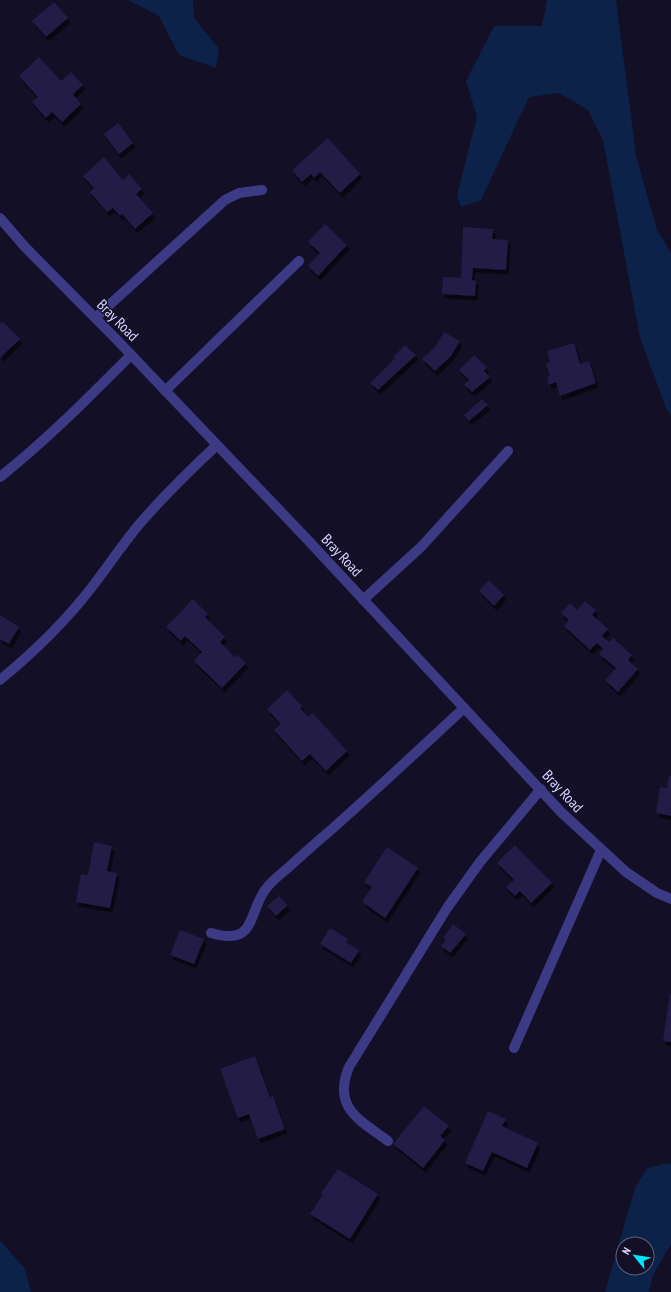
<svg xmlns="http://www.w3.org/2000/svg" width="671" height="1292" font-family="'PT Sans Narrow',sans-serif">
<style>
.water{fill:#0c2248;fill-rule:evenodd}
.building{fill:#241b47;filter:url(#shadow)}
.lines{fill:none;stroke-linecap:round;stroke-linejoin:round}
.lane{stroke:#3d3a85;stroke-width:10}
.street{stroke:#3d3a85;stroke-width:10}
.labels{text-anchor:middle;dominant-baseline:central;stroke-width:3;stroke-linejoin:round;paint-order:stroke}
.street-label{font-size:15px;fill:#d9d4ff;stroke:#130f26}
</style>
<defs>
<filter id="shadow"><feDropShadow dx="2.5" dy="4.5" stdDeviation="0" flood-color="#0009"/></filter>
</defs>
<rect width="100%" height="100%" fill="#130f26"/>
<g class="water">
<path d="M128,0H193L194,18L219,49L216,68L179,55L159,16Z"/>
<path d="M547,0H616L636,156L657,230L671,253V415L666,408L640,338L603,140L588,110L559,93L529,97L481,200L461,207L457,195L477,117L466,81L494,26H542Z"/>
<path d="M669,1163L671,1164V1244L653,1275L649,1292H605L635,1188L647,1168ZM623,1244H647V1268H623Z"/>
<path d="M0,1240L25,1269L31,1292H0Z"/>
</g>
<g class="building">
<path d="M54,2L68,18L46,37L32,21Z"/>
<path d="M39,57L61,81L71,72L83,85L73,94L81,104L62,122L52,112L46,118L32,102L38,97L19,76Z"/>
<path d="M118,123L133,143L119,154L104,134Z"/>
<path d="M328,138L360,174L340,193L320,172L314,178L311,174L302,182L292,170Z"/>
<path d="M104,157L123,180L129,174L142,189L136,194L153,213L135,229L122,214L120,216L113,208L107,212L90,192L94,188L83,176Z"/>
<path d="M325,224L347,245L318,276L308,266L320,253L308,242Z"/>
<path d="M463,227L493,229L492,239L508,240L506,270L473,268L472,280L476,281L475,296L442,294L443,277L461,278Z"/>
<path d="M3,322L20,339L0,358V323Z"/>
<path d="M444,332L460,341L451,356L435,371L422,359L435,347Z"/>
<path d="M574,343L580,364L589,361L596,383L560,396L556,382L549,385L547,377L550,376L546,364L550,362L547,351Z"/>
<path d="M405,345L416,355L378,390L370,383L395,358L393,357Z"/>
<path d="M474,355L487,367L484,371L490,377L472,392L464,385L469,380L459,370Z"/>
<path d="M482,399L488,405L469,421L464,415Z"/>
<path d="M489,580L504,595L494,606L479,591Z"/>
<path d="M193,599L208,614L205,617L225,637L220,642L235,657L237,655L246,663L222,688L194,661L202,652L185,636L181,641L166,627Z"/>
<path d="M585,601L596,610L592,615L608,629L602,636L609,642L613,638L632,655L628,660L638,669L618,692L605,680L616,668L599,654L603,649L597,643L590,650L564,626L569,620L561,613L570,603L577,610Z"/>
<path d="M0,615L19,627L9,644L0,639Z"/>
<path d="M287,690L302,706L300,708L308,717L313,713L347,751L326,771L310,754L302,761L274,730L281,724L267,709Z"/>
<path d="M669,775L671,776V816L656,813L660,787L667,788Z"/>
<path d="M94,842L112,846L107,871L117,873L110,908L76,902L81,874L88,875Z"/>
<path d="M515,845L552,883L531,903L520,891L515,896L506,887L514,880L497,863Z"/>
<path d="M387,847L418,868L385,918L362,902L372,887L364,882Z"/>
<path d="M279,896L288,905L276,916L267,906Z"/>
<path d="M453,924L466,934L450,953L441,946L446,940L443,938Z"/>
<path d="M330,928L348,939L346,942L359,950L351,963L320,944Z"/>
<path d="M180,930L204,939L194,964L170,955Z"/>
<path d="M670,994H671V1042L663,1041Z"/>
<path d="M255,1056L270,1097L273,1096L285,1129L258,1139L249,1114L238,1118L220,1069Z"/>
<path d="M424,1106L449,1126L440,1136L445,1140L423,1168L393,1144Z"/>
<path d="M488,1111L506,1119L502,1126L538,1143L527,1168L492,1152L483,1171L465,1163Z"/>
<path d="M338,1169L378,1194L350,1239L310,1214L323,1194L321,1193Z"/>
</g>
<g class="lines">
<g class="lane">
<path d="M95,318L225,200L239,193L262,190"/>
<path d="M165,391L299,261"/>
<path d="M0,477C48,439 88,398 131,355"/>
<path d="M363,600L422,546L508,451"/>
<path d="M0,680C34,652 65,622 92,587C109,565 124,542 142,521C166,494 191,469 217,445"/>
<path d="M211,933C256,946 247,916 265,890C271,881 281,874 289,867C303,854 318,841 332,829C377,789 420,749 464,708"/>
<path d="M514,1048L601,850"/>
<path d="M388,1141C360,1120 332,1108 349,1067L447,908L480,862L541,789"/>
</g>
<path class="street" d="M0,218L25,247L117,340L305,537L561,812L626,872L657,893L671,899"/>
</g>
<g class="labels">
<g class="street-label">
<text transform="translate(118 320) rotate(45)">Bray Road</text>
<text transform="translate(342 555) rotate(47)">Bray Road</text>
<text transform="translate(563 791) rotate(47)">Bray Road</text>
</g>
</g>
<g transform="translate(635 1256) rotate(300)"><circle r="19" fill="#130f26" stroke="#625e7d"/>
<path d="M0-3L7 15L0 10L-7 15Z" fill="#00e5ff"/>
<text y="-6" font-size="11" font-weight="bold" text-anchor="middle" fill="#d9d4ff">N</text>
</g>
</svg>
